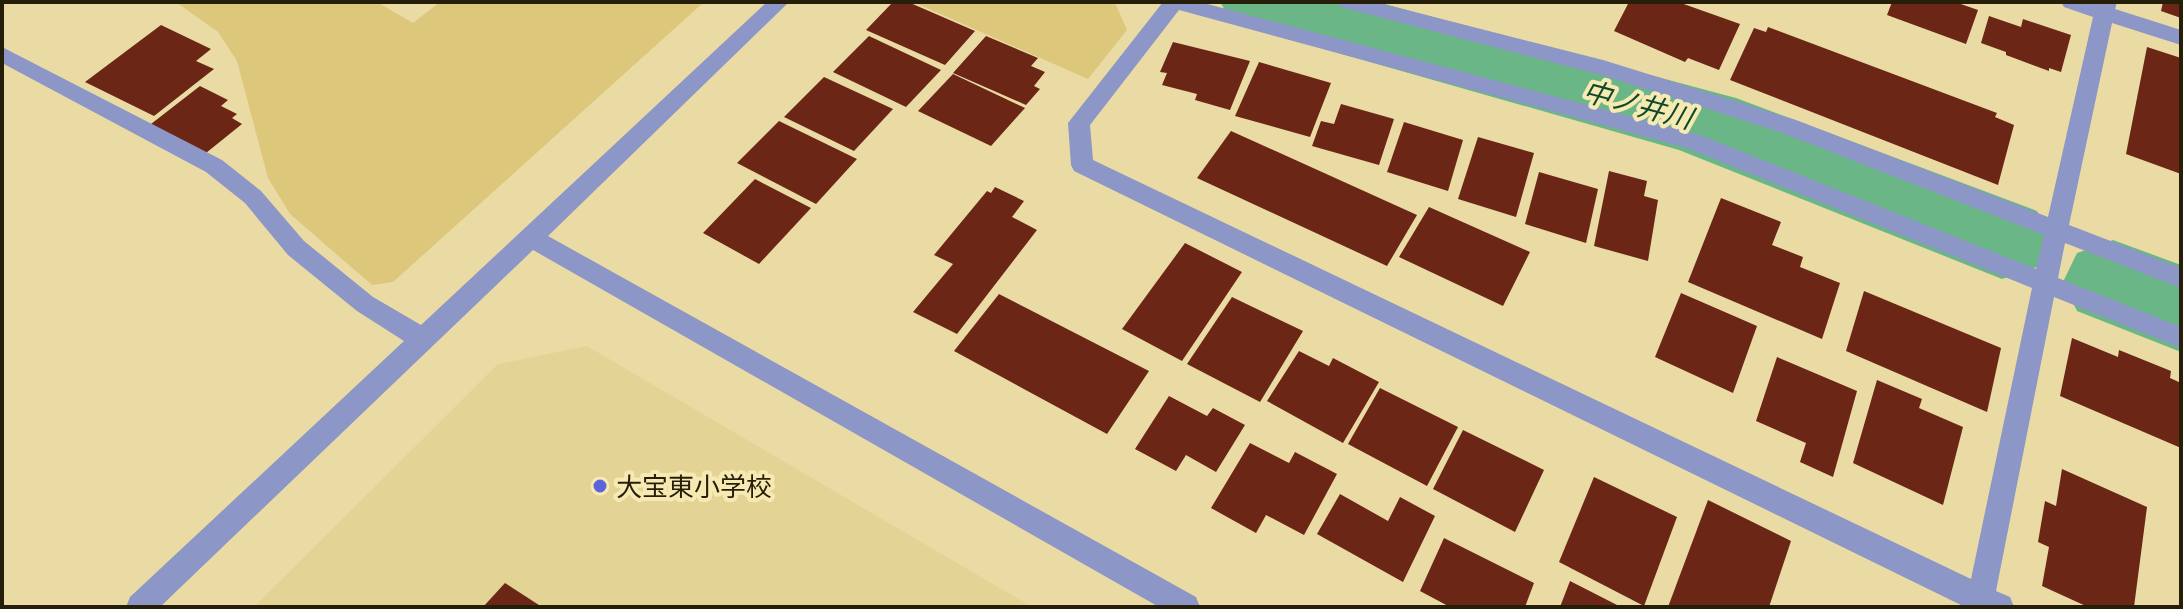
<svg xmlns="http://www.w3.org/2000/svg" width="2183" height="609" font-family="'PT Sans','Noto Sans JP',sans-serif">
<style>
.built{fill:#e3d395}
.green{fill:#dcc77a}
.lines{fill:none;stroke-linecap:round;stroke-linejoin:round}
.river{fill:#6bb687;fill-rule:evenodd}
.building{fill:#6b2615}
.minor{fill:#8c96c7;fill-rule:evenodd}
.poi-dot{fill:#5a65dc;stroke:#f7e9b2;stroke-width:3}
.labels{text-anchor:middle;dominant-baseline:central;stroke-width:8;stroke-linejoin:round;paint-order:stroke}
.poi-label{font-size:26px;fill:#251f0a;stroke:#f7e9b2;text-anchor:start}
.water-label{font-size:28px;font-style:italic;fill:#0e492a;stroke:#f7e9b2}
</style>
<rect width="100%" height="100%" fill="#eadba5"/>
<path class="built" d="M587,346L1032,607H254L498,364Z"/>
<g class="green">
<path d="M176,2H377L413,23L440,2H704L393,282L372,285L290,214L268,178L237,61L218,32Z"/>
<path d="M913,2H1107L1116,5L1127,30L1088,79Z"/>
</g>
<g class="lines">
<g class="river">
<path d="M1220,2H1377L1736,98L2037,211L2051,239L2037,267L2002,279L1679,150L1233,23Z"/>
<path d="M2113,240L2181,265V352L2077,311L2063,282L2077,253Z"/>
</g>
</g>
<g class="building">
<path d="M893,2H908L975,31L945,65L866,30Z"/>
<path d="M1629,2H1678L1740,24L1719,70L1688,58L1685,62L1614,31Z"/>
<path d="M1892,2H1955L1978,10L1966,44L1887,15Z"/>
<path d="M2163,2H2181V18L2161,11Z"/>
<path d="M1989,16L2021,27L2023,19L2071,35L2061,72L2049,68V71L2006,55V52L1981,43Z"/>
<path d="M161,25L211,49L196,61L214,69L154,116L85,82Z"/>
<path d="M1768,27L1997,113L1995,117L2014,125L1998,185L1730,80L1754,28L1766,32Z"/>
<path d="M869,36L941,70L906,107L833,72Z"/>
<path d="M986,36L1038,58L1031,66L1045,72L1034,86L1040,89L1026,105L953,73Z"/>
<path d="M1173,42L1250,61L1230,110L1195,100L1197,94L1162,85L1167,73L1160,72Z"/>
<path d="M2147,47L2181,58V174L2126,154Z"/>
<path d="M1259,62L1331,83L1310,137L1235,116Z"/>
<path d="M953,74L1025,108L991,146L918,111Z"/>
<path d="M824,77L893,109L854,151L784,117Z"/>
<path d="M200,86L228,100L221,106L237,114L232,118L242,124L206,153L151,124Z"/>
<path d="M1341,104L1394,119L1379,165L1312,146L1321,121L1334,124Z"/>
<path d="M779,121L857,159L816,204L737,163Z"/>
<path d="M1404,122L1463,140L1448,191L1387,172Z"/>
<path d="M1231,131L1417,215L1387,266L1197,178Z"/>
<path d="M1478,137L1534,153L1516,217L1458,199Z"/>
<path d="M1609,171L1647,181L1644,196L1658,200L1648,261L1594,246Z"/>
<path d="M1539,172L1598,189L1586,243L1525,224Z"/>
<path d="M755,179L811,208L759,264L703,233Z"/>
<path d="M995,187L1024,201L1012,217L1037,230L957,334L913,312L953,264L934,255L987,191L991,193Z"/>
<path d="M1721,198L1781,222L1772,245L1803,257L1800,267L1840,283L1822,339L1688,282Z"/>
<path d="M1429,207L1530,252L1503,306L1399,257Z"/>
<path d="M1185,243L1242,272L1182,361L1122,329Z"/>
<path d="M1864,291L2001,348L1987,412L1846,351Z"/>
<path d="M1681,293L1757,326L1733,393L1655,357Z"/>
<path d="M999,294L1149,371L1107,434L954,351Z"/>
<path d="M1232,297L1303,331L1260,402L1187,364Z"/>
<path d="M2072,338L2118,357L2119,350L2171,371L2170,378L2181,383V448L2060,396Z"/>
<path d="M1299,351L1329,366L1333,358L1379,382L1343,443L1267,401Z"/>
<path d="M1777,357L1857,391L1833,477L1800,462L1806,443L1756,421Z"/>
<path d="M1877,380L1922,399L1919,408L1963,427L1943,505L1853,463Z"/>
<path d="M1380,388L1458,427L1427,486L1348,444Z"/>
<path d="M1169,396L1207,416L1213,408L1245,425L1216,472L1186,455L1176,471L1135,449Z"/>
<path d="M1463,430L1544,470L1515,532L1433,489Z"/>
<path d="M1250,443L1289,463L1295,452L1337,474L1304,535L1266,515L1256,533L1211,508Z"/>
<path d="M2062,469L2147,507L2134,607H2088L2042,586L2049,547L2038,542L2045,501L2056,506Z"/>
<path d="M1594,477L1677,517L1644,606L1559,562Z"/>
<path d="M1340,494L1388,521L1400,497L1435,516L1403,582L1317,534Z"/>
<path d="M1708,500L1791,541L1769,607H1668Z"/>
<path d="M1444,538L1534,583L1525,607H1450L1420,591Z"/>
<path d="M1570,581L1621,607H1560Z"/>
<path d="M505,583L542,607H483Z"/>
</g>
<g class="lines">
<g class="minor">
<path d="M767,2H789L548,236L1196,597L1200,607H1159L533,250L160,607H126L130,597L404,341L357,311L288,255L245,203L206,172L2,63V47L222,160L261,191L304,241L373,297L421,325Z"/>
<path d="M1163,2H1200L1700,135L2036,269L2044,235L1780,132L1601,75L1341,7L1338,2H1375L1603,60L1796,120L2048,217L2093,17L2064,7L2061,2H2117L2115,9L2181,30V45L2112,23L2069,225L2181,268V288L2065,243L2058,278L2181,327V348L2054,297L1996,591L2010,597L2014,607H1965L1074,171L1071,165L1068,123ZM1179,10L1687,148L2032,288L1971,579L1093,160L1090,125Z"/>
</g>
</g>
<circle class="poi-dot" cx="600" cy="486" r="8"/>
<g class="labels">
<g class="poi-label">
<text x="616" y="486">大宝東小学校</text>
</g>
<g class="water-label">
<text transform="translate(1638 104) rotate(15)">中ノ井川</text>
</g>
</g>
<rect width="2183" height="609" fill="none" stroke="#251f0a" stroke-width="8"/>
</svg>
